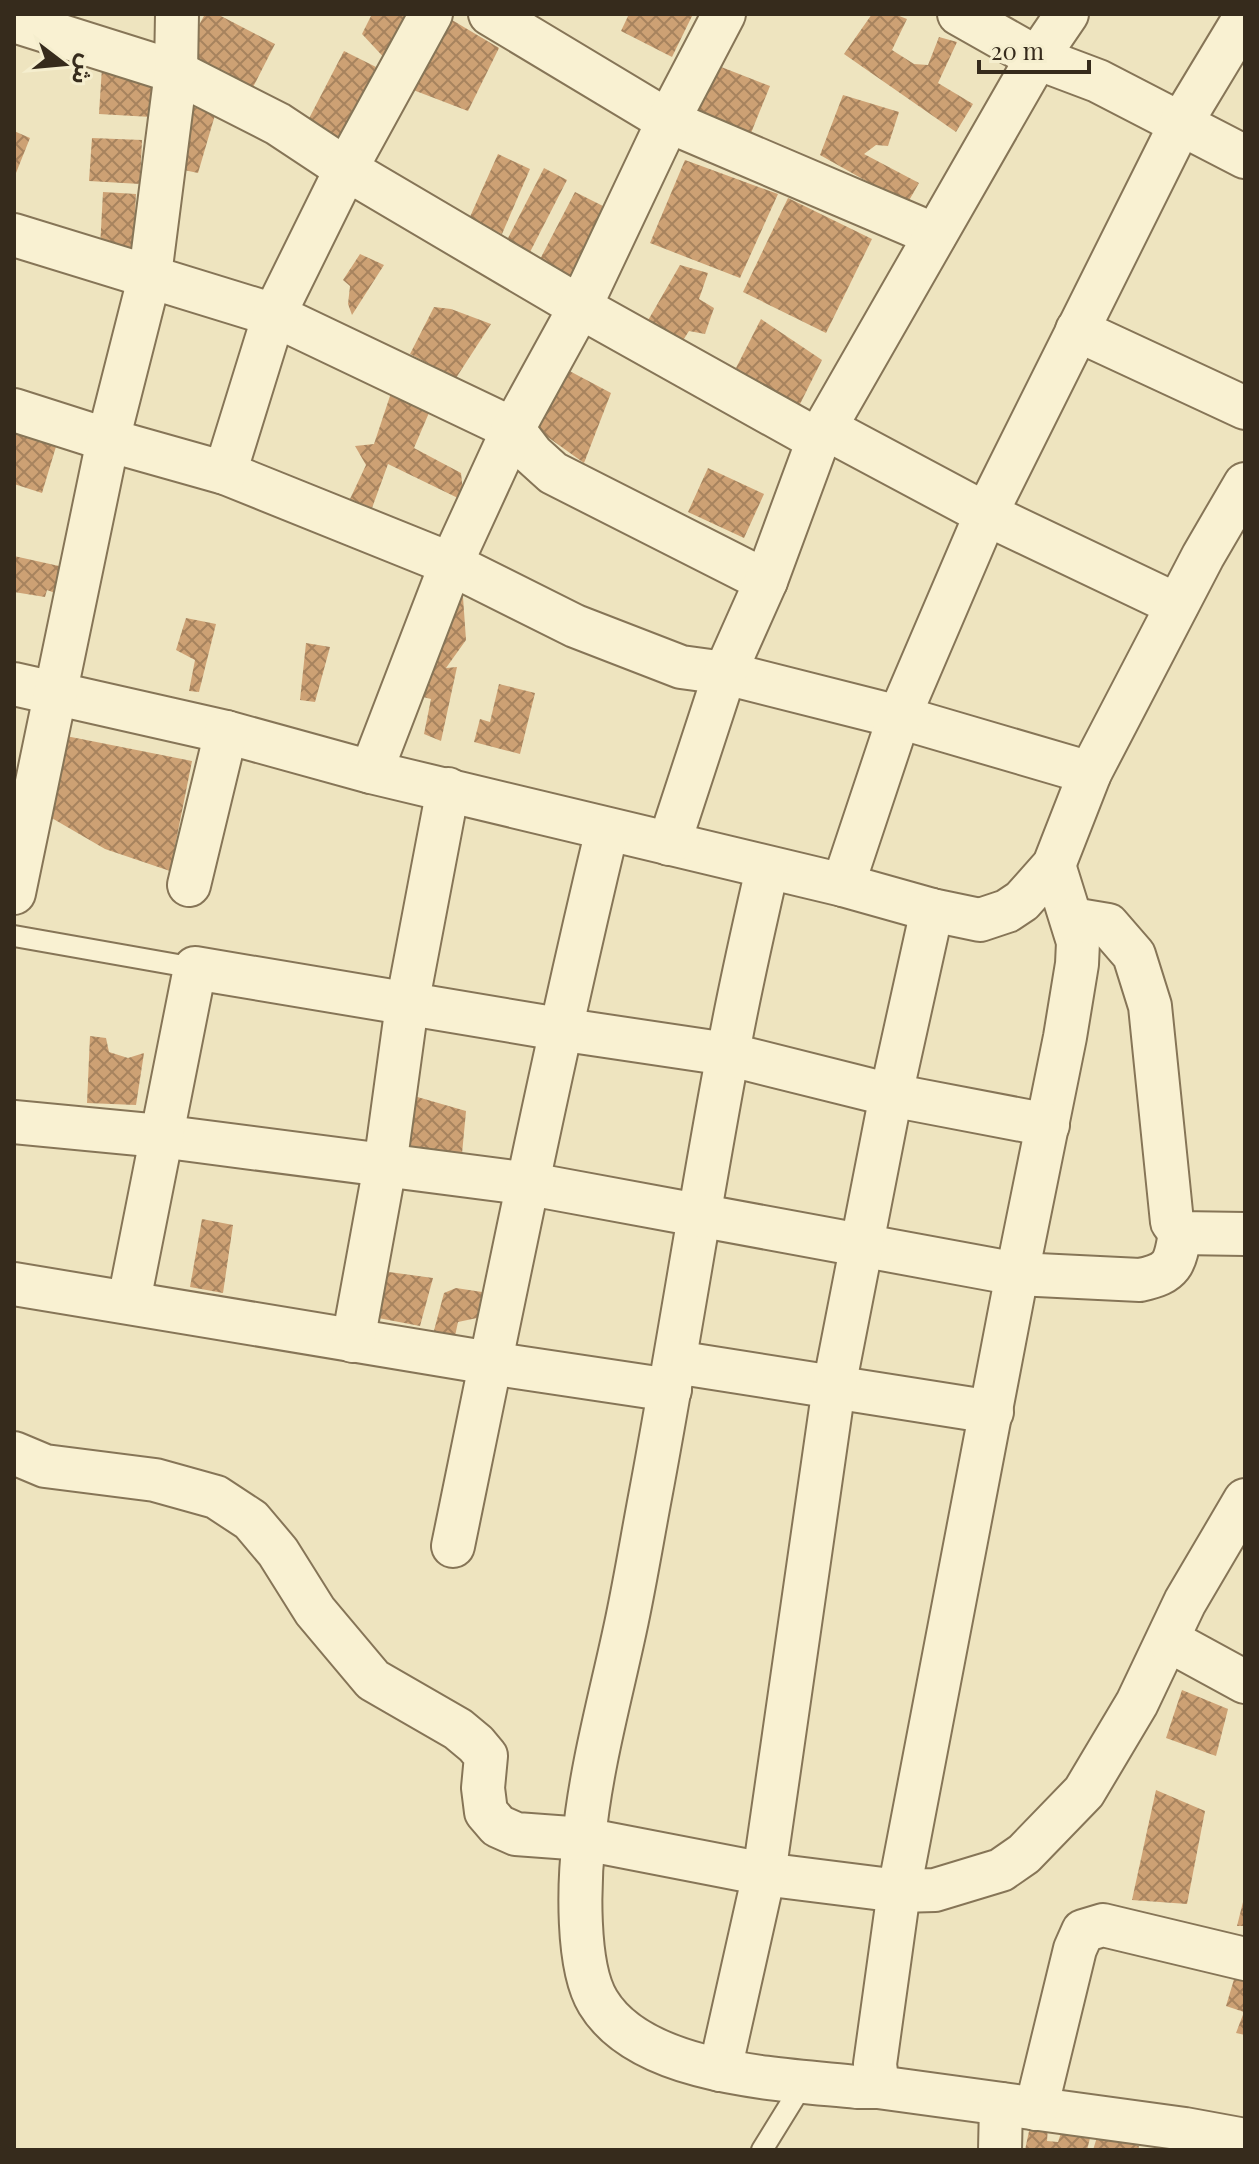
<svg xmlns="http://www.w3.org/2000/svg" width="1259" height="2164" font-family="'Playfair Display','Noto Sans Arabic',serif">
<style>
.building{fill:url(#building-cross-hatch)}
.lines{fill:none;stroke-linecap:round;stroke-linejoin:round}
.service-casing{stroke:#867557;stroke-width:24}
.minor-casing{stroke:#867557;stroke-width:46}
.service{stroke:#f9f1d2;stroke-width:20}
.minor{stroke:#f9f1d2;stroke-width:42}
</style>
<defs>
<pattern id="building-cross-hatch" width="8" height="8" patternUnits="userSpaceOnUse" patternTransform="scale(2)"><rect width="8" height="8" fill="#cda174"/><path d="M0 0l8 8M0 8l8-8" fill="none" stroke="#a7835e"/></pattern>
</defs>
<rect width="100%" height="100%" fill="#eee4bf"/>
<g class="building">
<path d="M205,14H217L275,44L249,95L180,60Z"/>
<path d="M372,14H414L389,63L362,34Z"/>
<path d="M629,14H693L672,57L621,31Z"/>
<path d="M872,14H894L907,19L892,50L914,64L928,65L939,37L957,42L938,83L973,104L956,132L844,54Z"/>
<path d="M447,17L499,48L468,111L408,88Z"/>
<path d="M344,51L376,67L335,147L303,130Z"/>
<path d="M711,63L770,86L751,133L692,109Z"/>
<path d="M102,67L154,70L151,117L99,114Z"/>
<path d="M843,95L899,112L888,146L876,145L864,154L919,183L907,204L820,155Z"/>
<path d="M194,107L215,115L198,173L170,167Z"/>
<path d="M14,131L30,138L14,178Z"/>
<path d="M92,138L142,140L140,184L89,181Z"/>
<path d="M498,154L530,169L502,234L469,219Z"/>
<path d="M685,160L778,194L740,278L650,243Z"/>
<path d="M544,168L567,180L529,254L506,242Z"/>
<path d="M103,192L136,194L133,249L100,248Z"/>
<path d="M575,192L607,208L569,281L537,265Z"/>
<path d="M788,198L872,239L826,333L743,292Z"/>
<path d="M360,254L384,265L352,315L348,304L350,286L343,280Z"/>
<path d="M680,265L708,273L699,299L714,308L705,334L689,331L678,348L643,329Z"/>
<path d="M434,307L451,309L491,324L456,378L410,354Z"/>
<path d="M761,319L822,360L798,408L736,368Z"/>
<path d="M562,367L611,393L584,463L528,423Z"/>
<path d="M391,393L431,408L414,448L461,473L464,501L388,464L372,508L350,499L366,465L355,446L374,444Z"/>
<path d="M14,427L58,440L42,493L14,484Z"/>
<path d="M708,468L764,494L744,538L688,512Z"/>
<path d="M14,556L59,566L55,593L47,590L45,597L14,592Z"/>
<path d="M451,594L463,597L466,640L446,668L457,667L441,741L424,734L431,699L415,695Z"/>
<path d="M186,618L216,624L199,692L189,691L195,660L176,650Z"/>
<path d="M306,643L330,647L315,702L300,700Z"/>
<path d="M499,684L535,693L520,754L474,742L480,719L490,722Z"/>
<path d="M61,735L192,761L170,871L105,849L50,817Z"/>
<path d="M90,1036L106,1038L109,1052L128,1058L144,1053L136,1105L87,1103Z"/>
<path d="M407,1094L466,1111L462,1154L399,1146Z"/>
<path d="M202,1219L233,1225L223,1293L190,1287Z"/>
<path d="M389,1272L433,1278L420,1326L373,1317L380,1276Z"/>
<path d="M456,1288L482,1292L477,1318L458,1322L455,1336L432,1338L444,1293Z"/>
<path d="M1182,1690L1228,1709L1216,1756L1166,1738Z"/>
<path d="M1156,1790L1205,1811L1187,1904L1132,1900Z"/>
<path d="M1244,1898H1245V1926H1237Z"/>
<path d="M1235,1976L1245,1979V2035L1236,2033L1244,2012L1226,2006Z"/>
<path d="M1032,2117L1048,2127L1047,2141L1058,2142L1062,2130L1091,2134L1087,2150H1025Z"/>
<path d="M1098,2134L1139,2146L1138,2150H1093Z"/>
</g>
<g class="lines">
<g class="service-casing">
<g id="service">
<path d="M14,936L195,968"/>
<path d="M762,2150L804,2082"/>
</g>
</g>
<g class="minor-casing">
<g id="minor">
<path d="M490,14L668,121L935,235"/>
<path d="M959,14L1037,58L1098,81L1245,157"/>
<path d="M14,21L176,72L278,124L346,169L580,307L818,440"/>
<path d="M14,235L274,315L513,429L532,454L553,473L766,581"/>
<path d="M1077,330L1245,408"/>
<path d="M14,410L108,440L225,473L451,564L575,626L681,667L725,673L899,717L1090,773"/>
<path d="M825,428L986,514L1177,605"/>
<path d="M225,473L274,315L346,169L431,14"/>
<path d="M14,684L226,732L371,772L843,885L932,910L980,920L1007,911L1022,901L1054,865L1090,773L1203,556L1245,484"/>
<path d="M371,772L451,564L513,429L580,307L668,121L724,14"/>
<path d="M669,844L725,673L766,581L818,440L1037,58L1067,14"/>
<path d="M767,869C753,932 738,995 727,1059C700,1203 678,1348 651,1492C643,1534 636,1577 627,1620C612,1692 591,1765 584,1839C579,1881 576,1966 598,2002C642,2075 781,2079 857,2087H878L875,2064L899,1891L1017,1274L1065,1037L1077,964L1078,942L1054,865"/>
<path d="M189,885L226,732"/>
<path d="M843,885L899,717L986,514L1181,123L1245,17"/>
<path d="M14,893L108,440L150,275L176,72L177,14"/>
<path d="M1072,919L1108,925L1134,955L1150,1006L1172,1222L1180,1233L1245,1234"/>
<path d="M14,1122L160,1136L530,1184L1017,1274L1140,1280C1173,1273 1175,1264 1180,1233"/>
<path d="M14,1284L490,1363L670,1390"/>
<path d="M129,1301L195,968L559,1029L727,1054L891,1095L1048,1125"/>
<path d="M353,1341L385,1166L407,1005L448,789"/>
<path d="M675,1362L992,1412"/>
<path d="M14,1453L45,1466L155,1480L216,1497L251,1520L278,1552L315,1611L373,1680L458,1729L476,1744L486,1756L483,1788L486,1812L498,1826L516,1834L584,1839L764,1874L899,1891L935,1890L1001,1870L1024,1854L1084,1792L1137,1703L1185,1602L1245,1500"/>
<path d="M453,1546C502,1307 550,1067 607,830"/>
<path d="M1168,1640L1245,1682"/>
<path d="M720,2070L764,1874L834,1387L891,1095L932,910"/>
<path d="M878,2087L1185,2129L1245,2140"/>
<path d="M1036,2109L1075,1949L1083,1931L1103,1925L1245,1959"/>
<path d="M1000,2150L1001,2104"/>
</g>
</g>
<use href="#service" class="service"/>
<use href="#minor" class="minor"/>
</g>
<rect width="1259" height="2164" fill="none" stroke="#362b1c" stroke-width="32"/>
<g transform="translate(64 64) rotate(106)" stroke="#f5eece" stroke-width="6" paint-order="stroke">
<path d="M0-6L14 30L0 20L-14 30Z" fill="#362b1c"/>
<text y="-12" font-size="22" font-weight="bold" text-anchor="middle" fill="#362b1c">ش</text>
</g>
<path d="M979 60v12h110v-12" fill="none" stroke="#362b1c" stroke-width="4"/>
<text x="991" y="60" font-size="24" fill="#362b1c" stroke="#f5eece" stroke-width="6" paint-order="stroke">20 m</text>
</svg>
